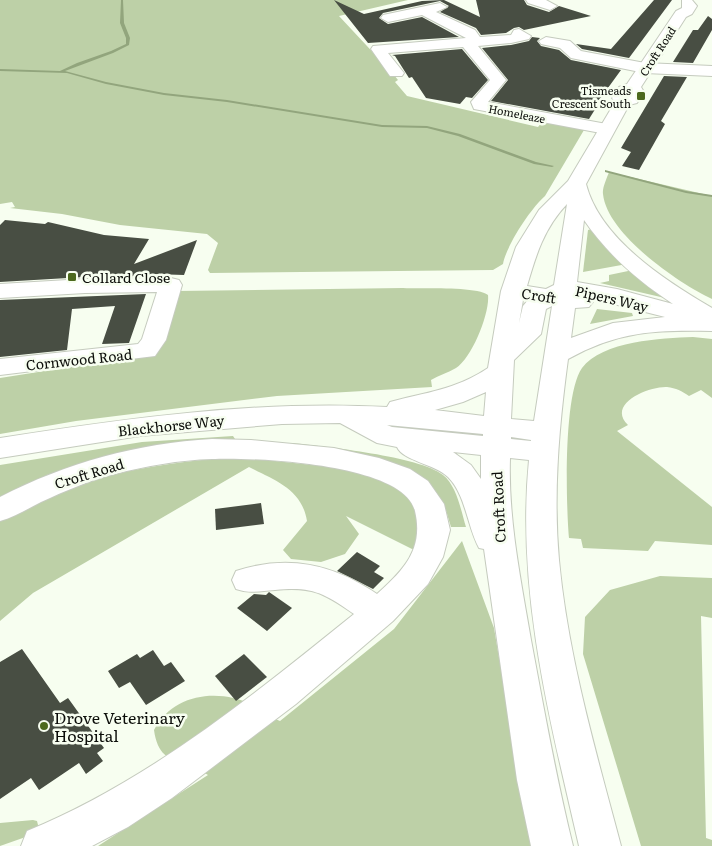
<svg xmlns="http://www.w3.org/2000/svg" width="712" height="846" font-family="Literata,serif">
<style>
.green{fill:#bdd0a7}
.lines{fill:none;stroke-linecap:round;stroke-linejoin:round}
.stream{fill:#92a57d;fill-rule:evenodd}
.building{fill:#484e43}
.minor-casing{stroke:#c5cbbe;stroke-width:2}
.major-casing{stroke:#c5cbbe;stroke-width:2}
.minor{fill:#fff;fill-rule:evenodd}
.major{fill:#fff;fill-rule:evenodd}
.poi-dot{fill:#4c691d;stroke:#f7fef0;stroke-width:2}
.labels{text-anchor:middle;dominant-baseline:central;stroke-width:5;stroke-linejoin:round;paint-order:stroke}
.far-street-label{font-size:11px;fill:#0b0d09;stroke:#f7fef0}
.far-poi-label{font-size:11px;fill:#0b0d09;stroke:#f7fef0;text-anchor:end}
.poi-label{font-size:14px;fill:#0b0d09;stroke:#f7fef0;text-anchor:start}
.street-label{font-size:14px;fill:#0b0d09;stroke:#f7fef0}
.near-poi-label{font-size:16px;fill:#0b0d09;stroke:#f7fef0;text-anchor:start}
</style>
<rect width="100%" height="100%" fill="#f7fef0"/>
<g class="green">
<path d="M0,0H408L339,16L394,75L398,80L395,82L407,96L538,127L543,121L584,130L545,196C531,208 506,246 503,264L493,270L210,273L208,270L218,243L207,234L120,225L62,214L10,208L15,207L12,202L0,204Z"/>
<path d="M609,172L712,196V299C678,283 607,234 603,194C602,188 607,178 609,172Z"/>
<path d="M592,229L627,264L583,272L588,230Z"/>
<path d="M633,270L665,298L600,283L609,281V275Z"/>
<path d="M403,288C421,289 476,286 488,295C490,313 472,358 456,368C448,373 439,375 431,380L432,387L277,396L76,421L0,434V378L51,370V367L139,358L150,354L177,291Z"/>
<path d="M597,309L632,313L633,316L590,324Z"/>
<path d="M693,337L712,339V398L701,390L689,396C682,391 676,388 667,387C649,386 606,404 628,425L617,431L712,507V545L655,541L648,551L583,548L581,539L569,538C566,504 563,395 582,368C602,341 662,338 693,337Z"/>
<path d="M233,436L235,439L228,442L70,468L47,475L0,498V465L142,442Z"/>
<path d="M293,443C326,447 419,456 443,475C457,486 461,511 466,527H451L444,504L286,444Z"/>
<path d="M238,457L360,470L414,495L422,548L412,549L346,516L359,534L345,554L321,562L291,559L283,550L307,521C302,489 274,480 249,467L33,593L0,621V521C66,477 159,462 238,457Z"/>
<path d="M462,541L494,628L531,846H98L208,775C182,758 159,767 154,730C173,693 219,688 253,705C263,710 270,717 280,721L394,629Z"/>
<path d="M660,576L712,578V618L701,616L706,838L712,840V846H641L583,654L585,617L610,590Z"/>
<path d="M33,820L37,821L39,829L37,833L0,846V823Z"/>
</g>
<g class="lines">
<g class="stream">
<path d="M121,0H123L124,23L130,38L129,45L113,53L65,71L106,82L164,93L227,100L382,125L427,126L460,134L536,162L554,166L552,167L534,164L458,136L427,128L382,127L227,102L164,95L106,84L67,73L0,71V69L60,71L77,63L111,51L126,44V38L120,23Z"/>
<path d="M605,170L686,191L712,195V197L686,193L605,172Z"/>
</g>
</g>
<g class="building">
<path d="M334,0L364,14L422,1L444,0L480,17L476,0H524L527,5L549,12L559,6L591,16L524,30L519,27L514,28L506,33L481,35L476,28L440,12L449,6L440,1L383,13L379,18L388,24L422,17L459,37L368,43Z"/>
<path d="M654,0H672L629,58L582,49L576,44L611,49Z"/>
<path d="M708,16L712,19V30L693,63L673,62L693,30H698Z"/>
<path d="M532,37L540,38L537,41L541,46L559,50L571,60L621,70L597,103H599L589,119L491,101L508,80L482,48L511,45L529,41Z"/>
<path d="M462,49L488,80L472,98L466,97L460,104L426,98L412,77L409,78L395,56L392,55Z"/>
<path d="M664,76L687,77L661,121L665,124L639,170L622,166L631,152L621,148Z"/>
<path d="M5,220L45,224L48,222L104,235L149,239L134,264L197,240L184,275L153,274L152,276L85,277L0,282V225Z"/>
<path d="M146,294L129,343L102,344L115,306L72,309L67,350L0,357V300Z"/>
<path d="M261,503L264,524L216,530L215,509Z"/>
<path d="M357,552L380,566L374,572L384,578L373,589L337,571Z"/>
<path d="M269,592L292,608L267,631L237,608L254,594L266,595Z"/>
<path d="M22,649L60,703L68,698L104,748L97,753L103,761L86,774L79,763L39,790L31,778L0,799V662Z"/>
<path d="M153,650L164,666L171,662L185,681L146,705L130,682L119,688L108,671L137,654L140,658Z"/>
<path d="M244,654L267,677L236,701L215,676Z"/>
</g>
<g class="lines">
<g class="minor-casing">
<g id="minor">
<path d="M526,0H546L557,6L550,10L528,3Z"/>
<path d="M440,3L447,7L436,12L475,30L480,37L511,35L514,30L519,29L531,36L529,39L511,43L478,46L506,80L488,102L612,125L615,129L612,133L606,134L474,109L471,102L490,80L463,47L388,53L404,73L402,76H390L371,49L373,46L466,38L422,15L388,22L381,18L383,15Z"/>
<path d="M546,37L570,41L581,51L645,63L712,66V76L645,73L576,59L571,58L560,48L541,44L539,41Z"/>
<path d="M171,278L179,280L182,285L166,340L155,356L0,375V359L138,344L142,339L157,292L85,293L0,298V284L85,279Z"/>
<path d="M212,439L251,440L334,448L379,458L410,469L428,481L444,504L450,530L443,557L428,584L393,621L296,704L172,798L128,827L92,846H21L27,831C149,781 252,696 354,614C324,593 312,586 275,590C261,591 250,594 236,589L232,580L236,571C288,554 333,564 377,594C404,570 424,549 415,511C404,463 252,457 212,459C179,460 146,466 115,474C90,480 65,491 41,502C27,509 15,517 0,521V497C66,463 138,443 212,439Z"/>
</g>
</g>
<g class="major-casing">
<path id="major" d="M682,0H692L697,6L692,14L686,17L641,87L644,92L637,103L629,105L586,184C600,239 666,281 712,308V331C655,330 619,331 568,359C559,426 553,493 559,560C568,657 596,752 621,846H579C550,720 516,591 529,460L510,458C508,519 521,581 531,640C544,709 556,778 573,846H531L517,780L484,549L479,548C467,526 466,495 448,477C435,464 403,461 397,447L377,443L340,423L282,424L140,436L0,458V438C128,418 257,400 387,407L390,402C427,392 455,390 488,368L501,291L516,247L539,210L568,181L615,102L612,98L619,87L627,84L676,11L682,8ZM567,204L554,285L546,289L527,286C536,255 544,228 567,204ZM584,220C608,255 638,281 673,304L617,289L577,282ZM590,298L665,317L613,323L571,338L575,308L589,307L593,302ZM523,300H528L523,306L519,323ZM552,306L534,421L511,419L514,360L541,334L546,309ZM486,392L484,416L435,410L463,402ZM387,425L483,434V436L392,427ZM511,437L531,440V441L511,439ZM453,452L481,455V479L471,465Z"/>
</g>
<use href="#minor" class="minor"/>
<use href="#major" class="major"/>
</g>
<g class="poi-dot">
<rect x="636" y="91" width="10" height="10" rx="2.5"/>
<rect x="67" y="272" width="10" height="10" rx="2.5"/>
<circle cx="44" cy="726" r="5"/>
</g>
<g class="labels">
<g class="far-street-label">
<text transform="translate(657 51) rotate(-57)">Croft Road</text>
<text transform="translate(517 113) rotate(11)">Homeleaze</text>
</g>
<g class="far-poi-label">
<text x="631" y="90">Tismeads<tspan x="631" dy="13">Crescent South</tspan></text>
</g>
<g class="poi-label">
<text x="82" y="277">Collard Close</text>
</g>
<g class="street-label">
<text transform="translate(539 295) rotate(9)">Croft</text>
<text transform="translate(612 298) rotate(13)">Pipers Way</text>
<text transform="translate(79 359) rotate(-6)">Cornwood Road</text>
<text transform="translate(171 425) rotate(-6)">Blackhorse Way</text>
<text transform="translate(89 473) rotate(-17)">Croft Road</text>
<text transform="translate(498 507) rotate(-93)">Croft Road</text>
</g>
<g class="near-poi-label">
<text x="54" y="717">Drove Veterinary<tspan x="54" dy="18">Hospital</tspan></text>
</g>
</g>
</svg>
